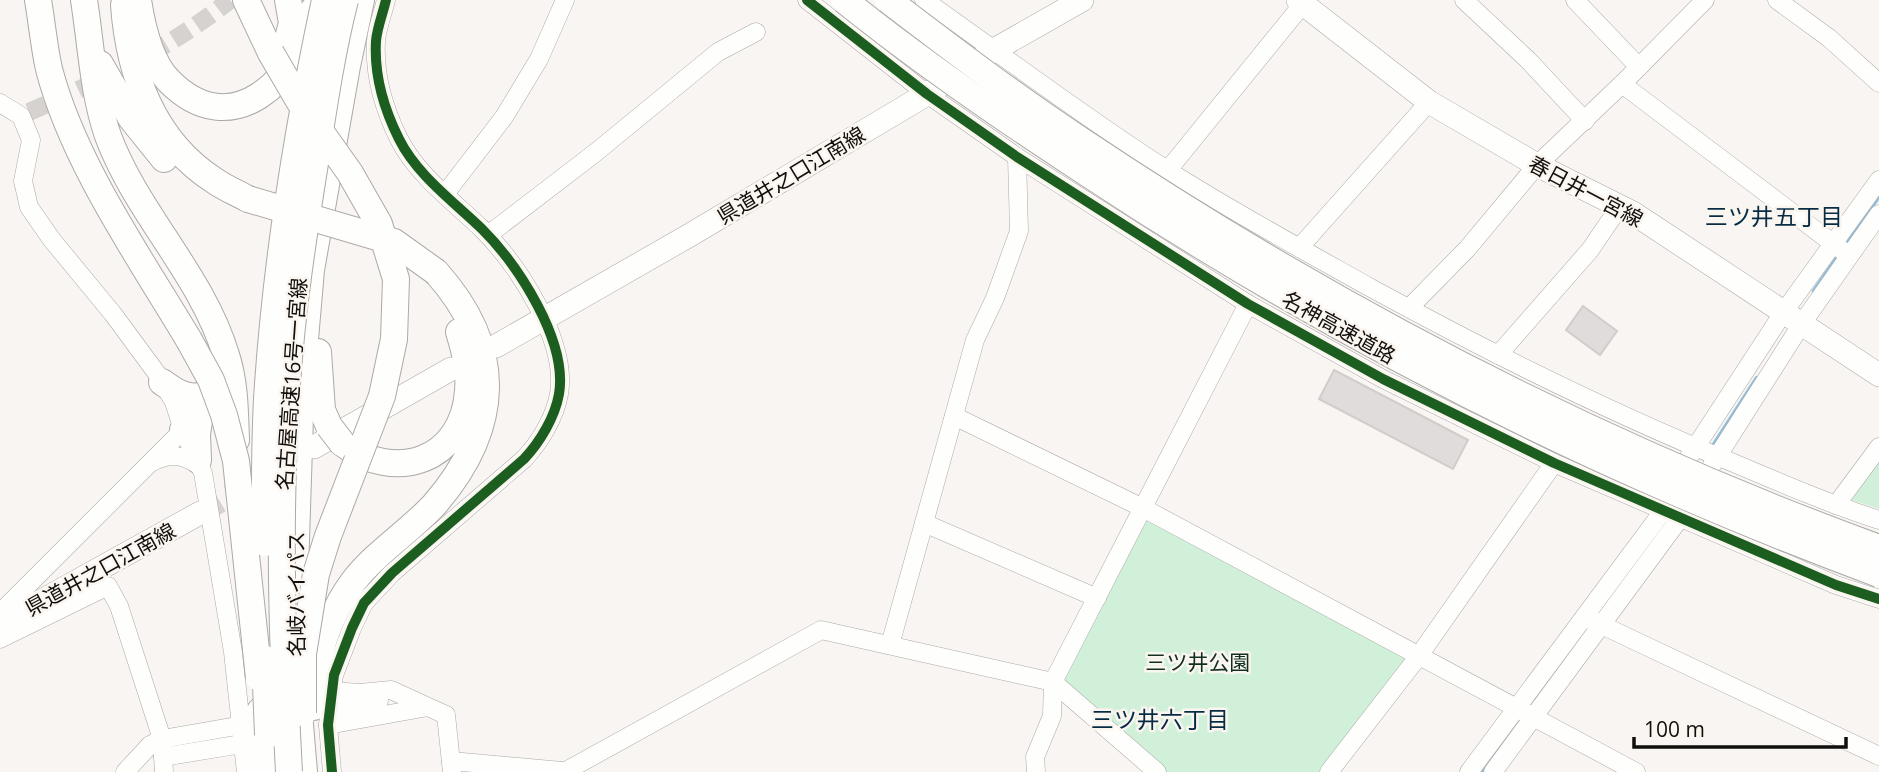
<svg xmlns="http://www.w3.org/2000/svg" width="1879" height="772" font-family="'Open Sans','Noto Sans JP',sans-serif">
<style>
.green{fill:#d0f0da}
.lines{fill:none;stroke-linecap:round;stroke-linejoin:round}
.stream{stroke:#90bfde;stroke-width:4.5}
.building{fill:#dfdcdb;stroke:#d0cdcb;stroke-width:2}
.minor-tunnel{stroke:#d5d2d0;stroke-width:18;stroke-dasharray:18 9;stroke-linecap:butt}
.major-tunnel{stroke:#d5d2d0;stroke-width:23;stroke-dasharray:23 11;stroke-linecap:butt}
.minor-casing{stroke:#aca9a7;stroke-width:19}
.major-casing{stroke:#aca9a7;stroke-width:24}
.highway-casing{stroke:#aca9a7;stroke-width:28}
.minor{stroke:#fefefd;stroke-width:18}
.major{stroke:#fefefd;stroke-width:23}
.highway{stroke:#fefefd;stroke-width:26}
.highway-bridge-casing{stroke:#aca9a7;stroke-width:28;stroke-linecap:butt}
.highway-bridge{stroke:#fefefd;stroke-width:26}
.cycleway-casing{stroke:#fbf5ef;stroke-width:15}
.cycleway{stroke:#1b5e20;stroke-width:10}
.labels{text-anchor:middle;dominant-baseline:central;stroke-width:5;stroke-linejoin:round;paint-order:stroke}
.street-label{font-size:21px;fill:#110f0d;stroke:#fbf5ef}
.park-label{font-size:21px;fill:#10301f;stroke:#fbf5ef}
.neighbourhood-label{font-size:23px;fill:#052c44;stroke:#fbf5ef}
</style>
<rect width="100%" height="100%" fill="#f8f5f2"/>
<g class="green">
<path d="M1879,458V509L1849,499Z"/>
<path d="M1143,508L1418,657L1329,772H1157L1053,682Z"/>
</g>
<g class="lines">
<g class="stream">
<path d="M1843,247L1879,196"/>
<path d="M1814,291L1839,255"/>
<path d="M1713,446L1757,378"/>
<path d="M1599,613L1616,590"/>
<path d="M1535,698L1587,629"/>
<path d="M1481,772L1519,720"/>
</g>
</g>
<g class="building">
<path d="M1583,306L1617,331L1600,355L1566,330Z"/>
<path d="M1334,370L1468,440L1453,469L1319,399Z"/>
</g>
<g class="lines">
<path class="minor-tunnel" d="M29,112C100,81 169,49 230,0"/>
<path class="major-tunnel" d="M200,513L251,483"/>
<g class="minor-casing">
<g id="minor">
<path d="M807,0L927,94L1017,157L1248,304L1383,379L1554,463L1836,585L1879,599"/>
<path d="M924,0C1005,57 1084,117 1167,170C1233,212 1303,250 1371,288C1490,353 1611,413 1736,464C1783,484 1830,504 1879,520"/>
<path d="M1464,0L1528,60L1585,121"/>
<path d="M1575,0L1639,67"/>
<path d="M1777,0L1829,38L1879,83"/>
<path d="M1622,84L1843,251"/>
<path d="M0,103L21,116L31,140L23,181L29,207L52,240L113,314L158,375L174,402L183,430L203,473L233,652L246,772"/>
<path d="M1168,170L1306,0"/>
<path d="M445,194L504,117L539,59L565,0"/>
<path d="M488,235L595,153L718,52L756,32"/>
<path d="M1299,248L1429,102"/>
<path d="M1409,308L1467,249L1537,165L1622,84L1705,0"/>
<path d="M1498,355L1590,250L1620,206"/>
<path d="M954,416L1143,508L1636,772"/>
<path d="M1689,457L1783,313L1879,180"/>
<path d="M152,462C171,453 182,454 200,466"/>
<path d="M1712,465L1801,325L1879,214"/>
<path d="M1836,505L1879,447"/>
<path d="M924,523L1097,598"/>
<path d="M0,613L183,430"/>
<path d="M1591,620L1879,756"/>
<path d="M0,639L108,586L119,606L162,739L164,772"/>
<path d="M890,645L975,340L995,298L1019,231L1017,157"/>
<path d="M331,691L360,693L391,690L426,706"/>
<path d="M337,708L379,701"/>
<path d="M328,725L428,707L446,715L452,772"/>
<path d="M163,757L242,744"/>
<path d="M451,761L573,772"/>
<path d="M125,772L150,745L162,739L231,727"/>
<path d="M332,772L328,725L334,675L352,628L364,603L392,573L524,459C540,442 555,417 559,394C568,341 518,265 482,229C453,201 417,175 399,139C384,109 374,75 376,41C377,28 383,13 386,0"/>
<path d="M564,772L821,630L1053,682L1157,772"/>
<path d="M1036,772L1035,757L1052,716L1053,682L1248,304"/>
<path d="M1329,772L1418,657L1554,463"/>
<path d="M1469,772L1663,511L1668,501"/>
<path d="M1493,772L1686,510"/>
</g>
</g>
<g class="major-casing">
<g id="major">
<path d="M1298,0L1429,102L1537,165L1633,213L1879,375"/>
<path d="M496,346L690,235L927,94L994,50L1082,0"/>
<path d="M314,447L451,369"/>
<path d="M0,624L200,513"/>
</g>
</g>
<g class="highway-casing">
<g id="highway">
<path d="M38,0C42,23 44,47 49,69C73,162 140,258 189,340"/>
<path d="M84,0C91,44 93,93 108,136C137,214 202,275 226,355C235,382 235,412 236,440"/>
<path d="M138,0C142,26 149,60 168,80C232,146 299,79 313,10"/>
<path d="M246,0L271,53"/>
<path d="M124,5C129,75 154,142 215,181C225,188 237,193 248,199"/>
<path d="M283,57L292,23L288,0"/>
<path d="M100,64L131,118L164,159"/>
<path d="M318,352L322,410L329,426"/>
<path d="M162,382C176,392 188,401 206,394"/>
<path d="M183,430C197,410 211,391 217,367"/>
<path d="M342,443C395,484 463,461 468,391C470,371 465,351 459,332"/>
<path d="M198,460L197,434L201,408"/>
<path d="M295,571L301,385L311,270L347,66L361,0"/>
<path d="M297,689L304,772"/>
<path d="M314,707C315,693 314,678 317,664C323,636 336,605 353,582C376,552 409,532 434,505C501,428 505,349 436,272"/>
<path d="M260,711L265,772"/>
</g>
</g>
<use href="#minor" class="minor"/>
<use href="#major" class="major"/>
<use href="#highway" class="highway"/>
<g class="highway-bridge-casing">
<g id="highway-bridge">
<path d="M844,0C921,62 1004,119 1087,173C1335,337 1600,471 1879,574"/>
<path d="M888,0C951,48 1015,97 1082,141C1330,307 1599,446 1879,548"/>
<path d="M271,53L299,101L350,173L379,224L396,279L394,339L382,396L328,536L316,574L303,654V713"/>
<path d="M248,199L394,242L436,272"/>
<path d="M189,340L211,380L224,415L236,461L259,678"/>
<path d="M329,426L342,443"/>
<path d="M265,543C265,490 264,436 268,384C277,255 298,126 325,0"/>
<path d="M265,659L268,735"/>
<path d="M289,772C282,643 278,513 287,384C292,308 304,232 316,157C324,105 332,51 345,0"/>
</g>
</g>
<use href="#highway-bridge" class="highway-bridge"/>
<g class="cycleway-casing">
<g id="cycleway">
<path d="M807,0L927,94L1017,157L1248,304L1383,379L1554,463L1836,585L1879,599"/>
<path d="M332,772L328,725L334,675L352,628L364,603L392,573L524,459C540,442 555,417 559,394C568,341 518,265 482,229C453,201 417,175 399,139C384,109 374,75 376,41C377,28 383,13 386,0"/>
</g>
</g>
<use href="#cycleway" class="cycleway"/>
</g>
<g class="labels">
<g class="street-label">
<text transform="translate(791 175) rotate(-31)">県道井之口江南線</text>
<text transform="translate(1586 191) rotate(28)">春日井一宮線</text>
<text transform="translate(1339 327) rotate(29)">名神高速道路</text>
<text transform="translate(291 384) rotate(-86)">名古屋高速16号一宮線</text>
<text transform="translate(100 569) rotate(-29)">県道井之口江南線</text>
<text transform="translate(296 594) rotate(-90)">名岐バイパス</text>
</g>
<g class="park-label">
<text x="1198" y="662">三ツ井公園</text>
</g>
<g class="neighbourhood-label">
<text x="1774" y="216">三ツ井五丁目</text>
<text x="1160" y="719">三ツ井六丁目</text>
</g>
</g>
<path d="M1634 737v10h212v-10" fill="none" stroke="#110f0d" stroke-width="3.5"/>
<text x="1644" y="737" font-size="21" fill="#110f0d" stroke="#fbf5ef" stroke-width="5" paint-order="stroke">100 m</text>
</svg>
